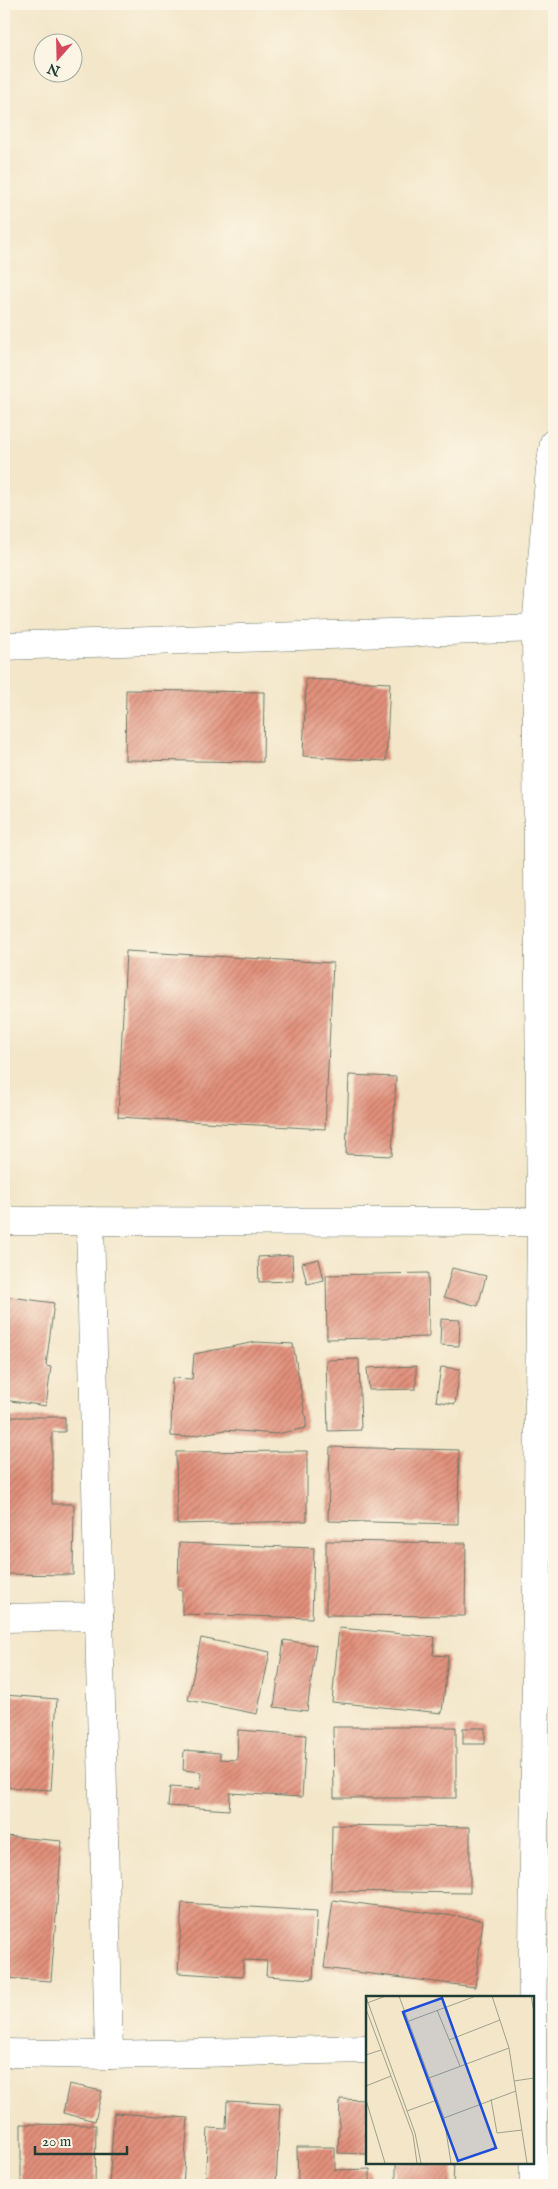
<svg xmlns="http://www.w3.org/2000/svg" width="558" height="2189" font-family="'IM FELL English',serif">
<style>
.building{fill:url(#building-hatch)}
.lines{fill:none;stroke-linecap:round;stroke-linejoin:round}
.minor-casing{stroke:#697868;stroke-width:29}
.minor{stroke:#fff;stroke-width:28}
.inset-road{fill:none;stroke:#9ea28d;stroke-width:1}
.view{fill:#1d4ed8;fill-opacity:0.15;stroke:#1d4ed8;stroke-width:2.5}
.inset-edge{fill:none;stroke:#1f3d34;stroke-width:2.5}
</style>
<defs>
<pattern id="building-hatch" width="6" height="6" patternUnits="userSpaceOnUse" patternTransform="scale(1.25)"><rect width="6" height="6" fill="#e2907b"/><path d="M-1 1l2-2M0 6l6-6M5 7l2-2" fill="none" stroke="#b77766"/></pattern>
</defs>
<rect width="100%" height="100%" fill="#fcf5e5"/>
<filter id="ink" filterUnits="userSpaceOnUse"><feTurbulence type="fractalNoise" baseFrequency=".02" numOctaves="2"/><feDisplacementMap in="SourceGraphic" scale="10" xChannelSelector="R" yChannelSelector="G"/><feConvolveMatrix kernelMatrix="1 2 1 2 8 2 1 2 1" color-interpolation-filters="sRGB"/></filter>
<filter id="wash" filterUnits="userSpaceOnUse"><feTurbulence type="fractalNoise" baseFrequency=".0096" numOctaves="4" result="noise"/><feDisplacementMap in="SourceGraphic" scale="20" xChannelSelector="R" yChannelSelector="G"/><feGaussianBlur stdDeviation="1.12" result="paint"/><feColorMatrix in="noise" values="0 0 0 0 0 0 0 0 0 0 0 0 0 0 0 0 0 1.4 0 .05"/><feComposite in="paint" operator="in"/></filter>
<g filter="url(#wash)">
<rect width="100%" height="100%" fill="#f3e6c9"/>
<g id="blocks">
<g class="building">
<path d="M306,679L390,683L386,761L303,756Z"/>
<path d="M126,690L264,692L263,762L125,760Z"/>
<path d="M126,951L333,963L325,1129L118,1117Z"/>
<path d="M349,1075L396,1077L392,1156L346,1154Z"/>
<path d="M292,1255L293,1281L259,1282L258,1257Z"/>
<path d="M319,1259L324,1280L307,1284L302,1263Z"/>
<path d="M452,1268L486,1276L478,1306L444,1297Z"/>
<path d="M428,1273L429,1337L327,1339L326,1275Z"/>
<path d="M4,1296L54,1303L46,1366L51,1367L46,1406L4,1400Z"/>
<path d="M441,1319L460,1320L459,1346L440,1345Z"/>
<path d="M256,1342L293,1344L306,1420V1428L276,1434L225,1430L185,1437L171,1436L172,1378L192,1379L194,1354Z"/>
<path d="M359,1359L361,1430L328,1431L326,1360Z"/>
<path d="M416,1366V1389L369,1390L367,1368Z"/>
<path d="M441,1367L460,1369L455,1404L436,1401Z"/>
<path d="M7,1417H65V1432H52V1504H74L73,1575L4,1574V1436H6Z"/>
<path d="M330,1447L459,1450L458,1524L328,1521Z"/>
<path d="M307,1451V1521L177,1524L176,1452Z"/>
<path d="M326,1541L466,1543L465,1616L326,1615Z"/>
<path d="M179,1543L314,1548L312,1618L182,1614V1590H178Z"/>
<path d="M339,1628L435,1637L433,1655L448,1656L442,1713L332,1702Z"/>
<path d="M201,1638L270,1652L257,1714L188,1700Z"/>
<path d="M284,1640L316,1645L307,1711L274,1707Z"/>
<path d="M4,1695L57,1699L51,1790L4,1787Z"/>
<path d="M333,1727H456V1798H334Z"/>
<rect x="463" y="1728" width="22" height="16"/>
<path d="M238,1730L306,1735L302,1797L230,1793L229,1810L168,1806L170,1787L200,1789L201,1772L183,1770L184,1750L220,1753V1759L237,1760Z"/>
<path d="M332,1825L470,1827V1893L331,1891Z"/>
<path d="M4,1836L62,1841L51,1981L4,1978Z"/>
<path d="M333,1900L483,1920L475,1987L324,1968Z"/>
<path d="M182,1903L317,1911L313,1979L266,1976L267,1961L243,1960V1977L178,1973Z"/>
<path d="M69,2084L102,2091L95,2121L63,2113Z"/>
<path d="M340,2099L367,2100V2154L338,2153Z"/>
<path d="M227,2101L280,2104L276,2185H205L208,2128L226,2129Z"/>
<path d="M114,2113L188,2118L183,2185H109Z"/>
<path d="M21,2124L96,2125L95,2185H21Z"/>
<path d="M297,2147H335V2170L370,2169V2185H298Z"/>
<path d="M396,2163H454L453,2185H396Z"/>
</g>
</g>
</g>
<g filter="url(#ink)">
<use href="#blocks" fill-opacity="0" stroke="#697868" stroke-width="1"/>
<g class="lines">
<g class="minor-casing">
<g id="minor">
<path d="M4,646L536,628"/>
<path d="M4,1221L541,1222"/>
<path d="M90,1221L109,2055"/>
<path d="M4,1618L99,1616"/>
<path d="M4,2053L109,2055L367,2049"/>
<path d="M534,2185L532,2045L541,1222L536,628L550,469L554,443"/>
</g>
</g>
<use href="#minor" class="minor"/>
</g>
</g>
<g transform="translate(366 1996)">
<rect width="168" height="168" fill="#f3e6c9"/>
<path class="inset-road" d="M33,0L78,122L85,167M126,0L143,52L161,167M165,0L168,16M0,1L49,137L55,167M1,7L20,0M0,13L47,139L51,167M71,14L94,70M43,25L110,0M83,44L134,24M0,59L15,54M63,82L143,52M148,85L168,82M0,90L25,80M125,103L131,137L156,134M0,104L19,167M41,115L71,104M78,122L150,95"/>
<path class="view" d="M76,2L130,152L92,165L37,16Z"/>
<rect width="168" height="168" class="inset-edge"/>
</g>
<rect width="558" height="2189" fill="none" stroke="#fcf5e5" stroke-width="20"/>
<g transform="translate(58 58) rotate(200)"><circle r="24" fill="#fcf5e5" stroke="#a4ab9e"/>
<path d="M0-4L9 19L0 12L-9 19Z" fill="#d1495b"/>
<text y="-8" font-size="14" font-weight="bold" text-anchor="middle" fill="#1f3d34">N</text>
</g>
<path d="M35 2146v8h92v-8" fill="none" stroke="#1f3d34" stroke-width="2.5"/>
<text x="42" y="2146" font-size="15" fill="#1f3d34" stroke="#fcf5e5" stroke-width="4" paint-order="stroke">20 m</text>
</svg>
